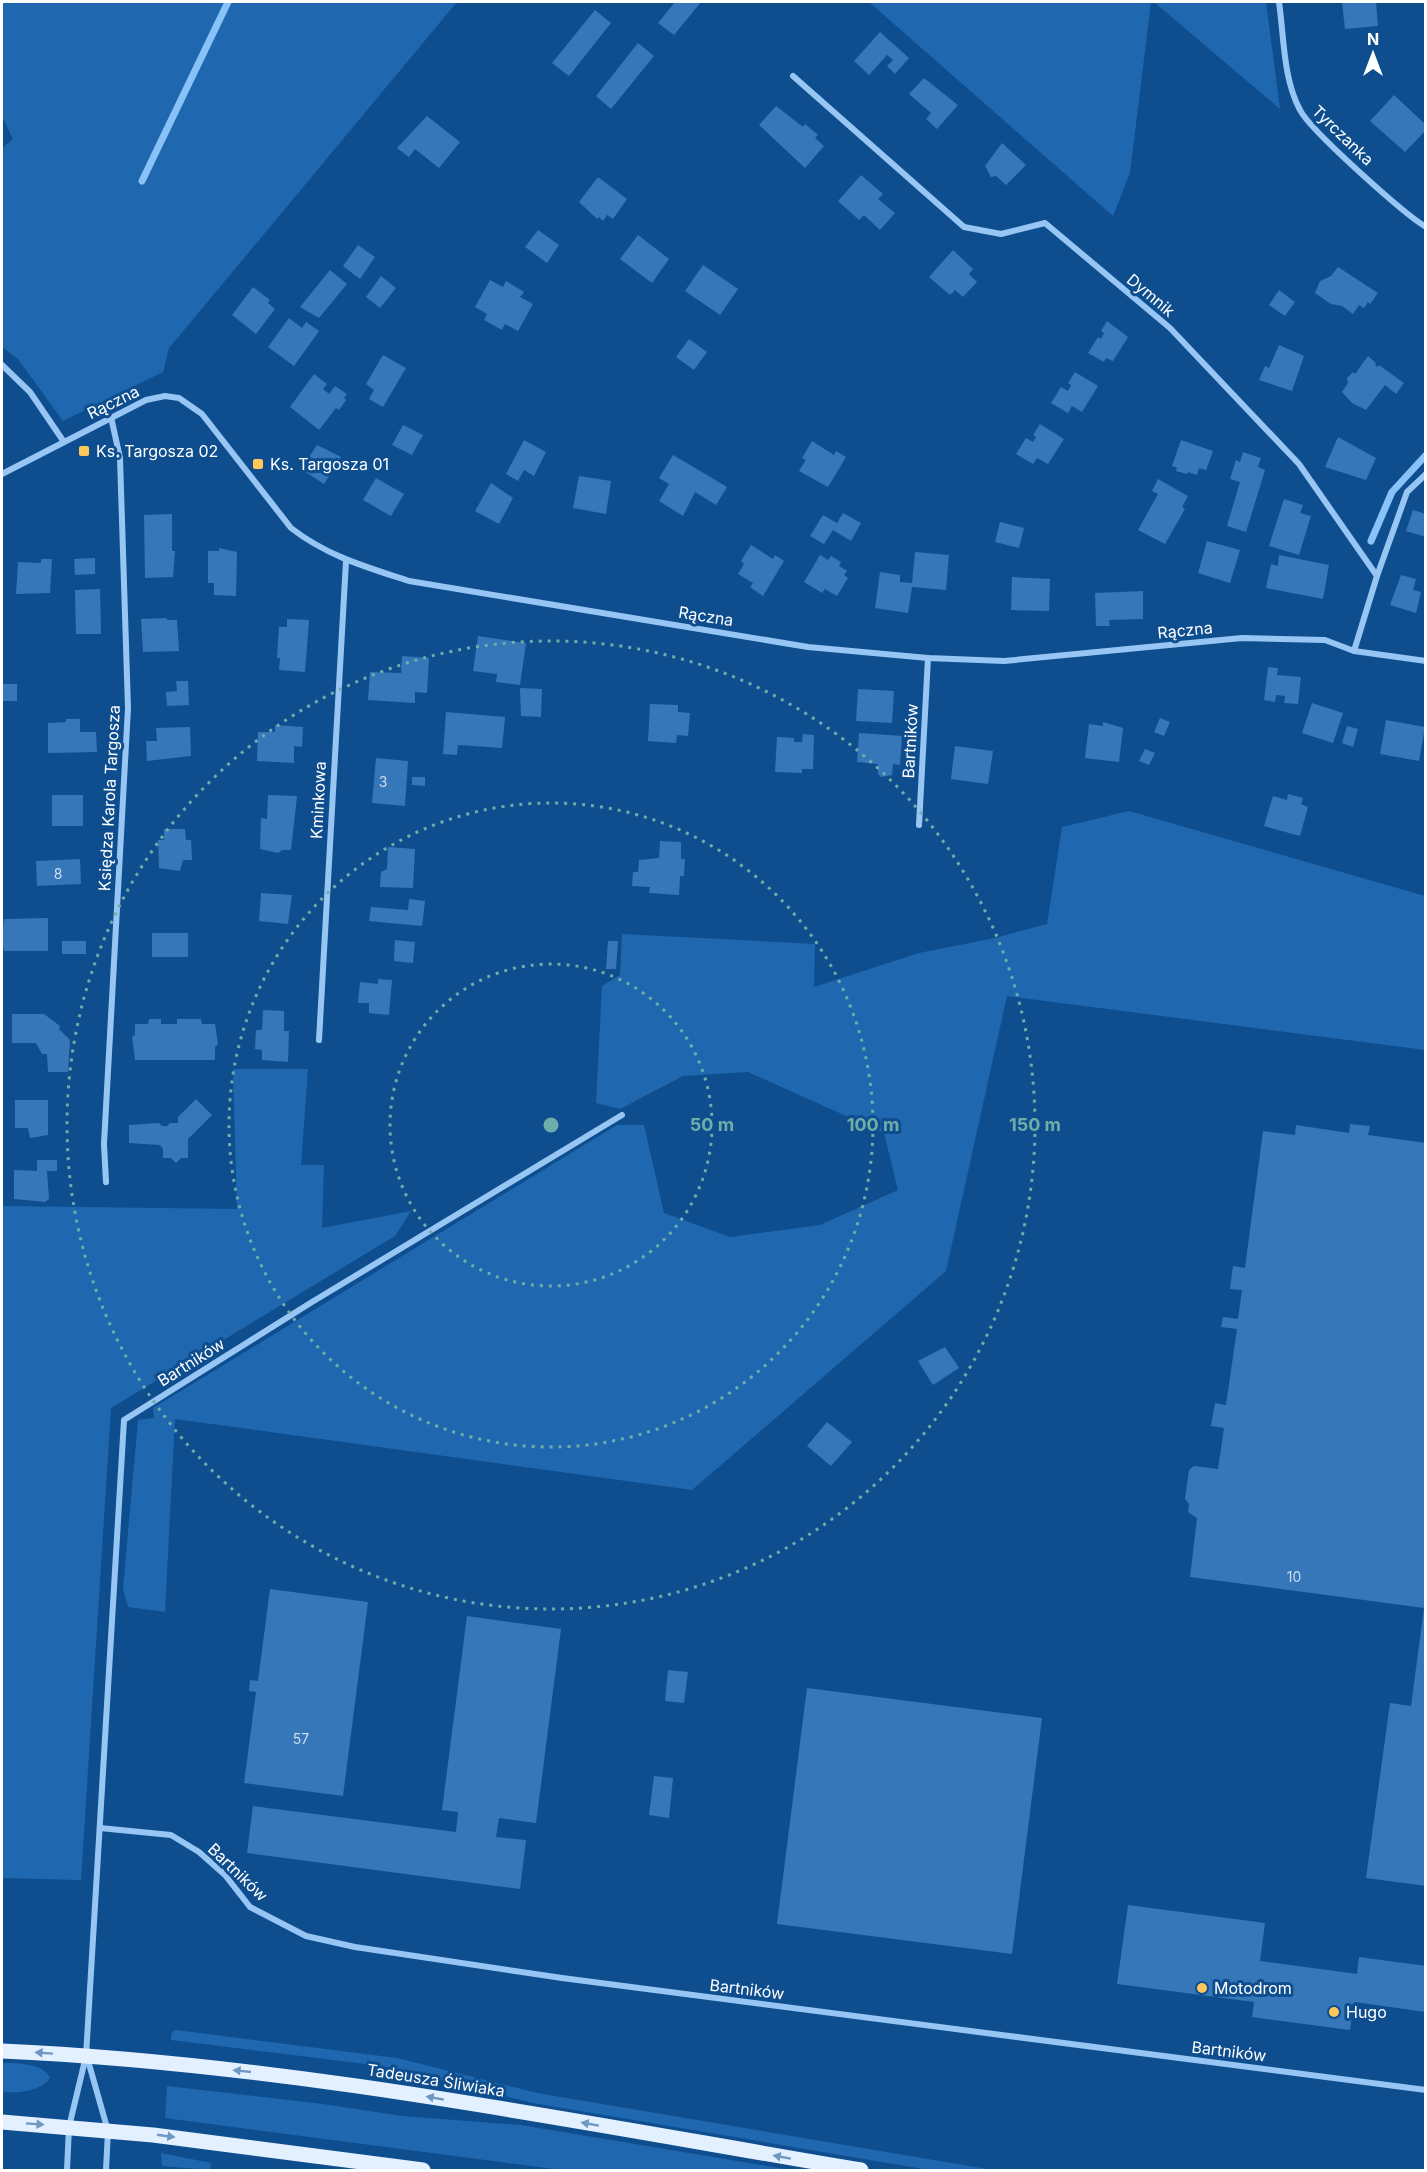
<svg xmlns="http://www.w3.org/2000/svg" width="1427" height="2172" font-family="Inter,sans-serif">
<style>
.green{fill:#1f68af}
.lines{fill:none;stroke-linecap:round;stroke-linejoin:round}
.stream{stroke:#88c2f8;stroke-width:7}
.building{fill:#3677b9}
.street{stroke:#97c6f4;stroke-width:6}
.primary{stroke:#e3f0ff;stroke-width:15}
.oneway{fill:#6e97c1}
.ring{fill:none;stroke:#6fada8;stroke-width:3;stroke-dasharray:3 6}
.poi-dot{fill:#ffc659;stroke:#0e4e8f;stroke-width:2}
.labels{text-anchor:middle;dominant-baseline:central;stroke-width:6;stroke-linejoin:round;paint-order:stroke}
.number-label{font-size:14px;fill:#cdddee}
.street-label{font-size:16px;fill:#fff;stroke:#0e4e8f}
.poi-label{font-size:16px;fill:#fff;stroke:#0e4e8f;text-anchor:start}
.centre{fill:#6fada8;stroke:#0e4e8f;stroke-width:3}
.ring-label{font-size:18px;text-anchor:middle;font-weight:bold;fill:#6fada8;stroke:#0e4e8f;stroke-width:6;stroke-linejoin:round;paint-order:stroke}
</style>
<rect width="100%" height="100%" fill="#0e4e8f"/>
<g class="green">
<path d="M2,2H457L169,348L163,372L63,421L18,359L2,347V148L13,139L2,116Z"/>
<path d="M869,2H1151L1130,173L1113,216Z"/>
<path d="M1154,2H1266L1280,109Z"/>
<path d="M1129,811L1425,896V1050L1007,996L946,1271L692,1490L175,1419L165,1612L128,1607L123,1589L138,1420L154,1418L153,1408L617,1125H644L664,1213L730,1237L820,1225L898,1190L884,1133L748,1072L683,1076L620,1109L596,1103L602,986L620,975L622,934L815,944L814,987L919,953L995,938L1047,924L1062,827Z"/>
<path d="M233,1069H308L301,1165H324L322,1228L411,1211L395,1236L111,1408L81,1880L2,1878V1206L237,1209Z"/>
<path d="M176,2030L397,2058L537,2093L993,2170H929L533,2103L382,2066L171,2040L172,2032Z"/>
<path d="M2,2063C16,2063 43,2063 50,2078C40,2092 17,2093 2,2092Z"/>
<path d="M167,2086L323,2104L402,2116L521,2125L791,2170H561L165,2118Z"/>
<path d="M161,2153L211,2163L210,2170L162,2166Z"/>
</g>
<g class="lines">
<g class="stream">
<path d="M142,181L228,2"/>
<path d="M1371,541L1392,492L1425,456"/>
</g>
</g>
<g class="building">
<path d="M675,2H701L674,35L658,23Z"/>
<path d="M1342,2H1376L1378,26L1345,29Z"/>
<path d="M595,10L611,23L569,76L552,63Z"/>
<path d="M880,32L909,58L895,74L887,66L893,60L887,55L869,75L854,61Z"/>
<path d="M638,43L654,56L611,109L596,96Z"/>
<path d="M924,78L958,105L937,129L926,119L931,113L909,94Z"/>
<path d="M1394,95L1426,125V130L1405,152L1370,121Z"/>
<path d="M776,106L803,127L805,124L818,135L815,138L824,146L805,168L759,125Z"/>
<path d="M427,116L460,142L439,168L415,149L409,157L397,148Z"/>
<path d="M1002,143L1026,165L1006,185L996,176L991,177L985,166Z"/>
<path d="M861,175L883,194L878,199L895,213L880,230L864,215L859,220L838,201Z"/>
<path d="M598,177L627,199L613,219L607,215L603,221L599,217L597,219L579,202Z"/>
<path d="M538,230L559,245L547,263L525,247Z"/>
<path d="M638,235L669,259L652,283L620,259Z"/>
<path d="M358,245L375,257L360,279L343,266Z"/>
<path d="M953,250L973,269L969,274L977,282L963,297L955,290L950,295L929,277Z"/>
<path d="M703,265L738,289L720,315L685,291Z"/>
<path d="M1338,267L1378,293L1370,304L1368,302L1364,308L1359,305L1353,314L1342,306L1331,304L1315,293L1320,281L1331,276Z"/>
<path d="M330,270L347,284L319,318L300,307Z"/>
<path d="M381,276L396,288L380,308L366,297Z"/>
<path d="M490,280L503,287L506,281L524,292L520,297L533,304L518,331L505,324L502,330L484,320L487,314L475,307Z"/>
<path d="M253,287L270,300L268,303L275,309L256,334L232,315Z"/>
<path d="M1279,290L1295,302L1285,316L1269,305Z"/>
<path d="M289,318L302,328L306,322L319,331L294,366L268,347Z"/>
<path d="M1107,321L1128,337L1113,361L1106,358L1104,362L1088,353L1098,337L1101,339L1104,333L1101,331Z"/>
<path d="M689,339L707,352L694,370L676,357Z"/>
<path d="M1279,345L1304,356L1292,391L1259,380L1265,366L1269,368Z"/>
<path d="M383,355L406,368L383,407L369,399L374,390L366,384Z"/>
<path d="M1368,356L1376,363L1375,365L1378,367L1379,365L1404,383L1396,394L1385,385L1366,410L1352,403L1342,392L1348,383L1347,378L1353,372L1355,374Z"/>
<path d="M1075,372L1098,386L1082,412L1072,406L1068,413L1051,403L1061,387L1068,391L1071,385L1068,383Z"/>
<path d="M314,374L327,384L323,389L329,394L335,386L347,394L344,398L346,400L339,410L336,408L319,430L290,407Z"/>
<path d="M1040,424L1064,439L1048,464L1037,458L1033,464L1016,454L1026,438L1033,442L1036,437L1033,435Z"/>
<path d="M403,425L423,435L412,455L392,445Z"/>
<path d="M1338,437L1376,458L1366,480L1325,467Z"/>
<path d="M524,440L546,452L534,476L524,470L518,481L506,474Z"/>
<path d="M1181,440L1213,451L1206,470L1199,468L1197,475L1188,472L1187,474L1176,471L1177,468L1172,466Z"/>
<path d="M812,441L834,455L836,451L846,457L828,487L799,471L806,460L802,458Z"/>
<path d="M317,445L341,457L324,484L301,469Z"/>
<path d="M1243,452L1261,458L1258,467L1265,470L1246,532L1227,526L1240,482L1230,479L1236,460L1240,462Z"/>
<path d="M673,455L727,487L716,505L695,492L683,516L659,501L669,484L659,478Z"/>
<path d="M579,476L611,481L606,514L573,508Z"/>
<path d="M376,478L404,494L391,516L363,500Z"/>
<path d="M1158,479L1188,496L1182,507L1185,509L1165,544L1138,530L1158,494L1152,491Z"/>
<path d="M491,483L513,498L499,524L475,511Z"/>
<path d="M1284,499L1303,505L1300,513L1311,516L1299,555L1269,546Z"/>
<path d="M1413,510L1426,514V537L1406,531Z"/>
<path d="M843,513L861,523L851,541L833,530L824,544L810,536L823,515L837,523Z"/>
<path d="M172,514V551H175L173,577L145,578L144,515Z"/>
<path d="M1000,522L1024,528L1019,548L995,542Z"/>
<path d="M1207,541L1240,550L1230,583L1198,573Z"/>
<path d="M751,545L773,559L775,555L784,561L763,596L750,587L753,583L738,574L744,564L741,561Z"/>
<path d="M219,548L237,552L236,596L214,595V583H208V551H219Z"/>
<path d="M915,552L949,555L946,590L912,587L908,613L875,608L880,572L900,575V582L912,583Z"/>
<path d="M820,555L828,560L831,556L841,562L839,566L847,571L844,575L848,578L837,596L825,589L822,593L804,582Z"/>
<path d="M1279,555L1329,565L1323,599L1266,588L1271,564L1278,566Z"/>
<path d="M95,558V574L75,575L74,559Z"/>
<path d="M41,559H52L50,593L16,594L18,562L41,563Z"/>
<path d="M1401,575L1416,579L1413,590L1421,592L1416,613L1390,605Z"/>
<path d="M1012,577L1050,579L1049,611L1011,610Z"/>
<path d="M100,589L101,634H76L75,590Z"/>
<path d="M1143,591V619L1109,620L1110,626H1096L1095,593Z"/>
<path d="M167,618V620H177L179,651L143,652L141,619Z"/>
<path d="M287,619L309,620L305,672L279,670L280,658H277L279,627H287Z"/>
<path d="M478,636L526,643L520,685L496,682L497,674L473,671Z"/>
<path d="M402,656L429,658L427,693L415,692V703L368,700L370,672L401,673Z"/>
<path d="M1268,667L1278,668L1277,675L1301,677L1298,704L1284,703L1285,696L1276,695L1275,702L1264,700Z"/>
<path d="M176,681H188L189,705L167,706L166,692L177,691Z"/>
<rect x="2" y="684" width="15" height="17"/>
<path d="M520,688L542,689L541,717L521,716Z"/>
<path d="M858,689L894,691L892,723L856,721Z"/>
<path d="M1312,703L1343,713L1333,743L1302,733Z"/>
<path d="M650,704L678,705V712L690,713L688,736L677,735L676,743L648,741Z"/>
<path d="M446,712L505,717L502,748L458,745L457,755L443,754Z"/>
<path d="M1160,718L1170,722L1164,736L1154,732Z"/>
<path d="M66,719H80V732H96L97,752L48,753V723L66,722Z"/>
<path d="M1386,720L1425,727L1419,761L1380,754Z"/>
<path d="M1103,722L1123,728L1119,762L1085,758L1089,724L1103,726Z"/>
<path d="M275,725L303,727L302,747L294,746V763L257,761L258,732H275Z"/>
<path d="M1347,726L1358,729L1353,747L1342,743Z"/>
<path d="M190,727L191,756L147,761L146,741H157L156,728Z"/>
<path d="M859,733L902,736L900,765L893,764L892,775L881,777L878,774V764L857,762Z"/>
<path d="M803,734L814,735L813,769H802V773L775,772L777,737L794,738V742H802Z"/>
<path d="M955,746L993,751L988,784L951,779Z"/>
<path d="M1145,749L1155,753L1149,765L1139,761Z"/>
<path d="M376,758L408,761L405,806L372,803Z"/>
<path d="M412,777H425V786L412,785Z"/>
<path d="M1288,794L1303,798L1301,804L1308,807L1300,836L1264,826L1273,796L1287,800Z"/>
<rect x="52" y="795" width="31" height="31"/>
<path d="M268,795L297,796L291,850H282L278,853L260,849L261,818L267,819Z"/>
<path d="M164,829H185L186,840H191L192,860H183L180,871L159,868L158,840H164Z"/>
<path d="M660,841L681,842V859H685L684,876H680L679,895L649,893L650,887L632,886L633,872H638L639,860L659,858Z"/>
<path d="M388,847L415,849L413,888L380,887L381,872L387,869Z"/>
<path d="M80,859L81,884L37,886L36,861Z"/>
<path d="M261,893L292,895L288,924L259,921Z"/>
<path d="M409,899L425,901L422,926L369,921L371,907L408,910Z"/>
<path d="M48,918V951H4L2,938L4,919Z"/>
<rect x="152" y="933" width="36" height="24"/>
<path d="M395,940L415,942L413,963L394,961Z"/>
<rect x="62" y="941" width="24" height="13"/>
<path d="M608,941H618L616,969H606Z"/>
<path d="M378,979L392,980L389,1015L369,1013V1003H358L360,982L378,984Z"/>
<path d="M263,1010L284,1011V1031H289L288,1062L262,1060V1050L255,1049L256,1030H262Z"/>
<path d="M12,1014H44L60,1026L59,1029L70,1040L68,1072H48L47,1054H42L36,1043H12Z"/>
<path d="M149,1019H161V1024H177V1019H201L202,1024H215L218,1044L215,1047V1060H135L132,1037L135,1035V1024H148Z"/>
<path d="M196,1099L212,1115L188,1139V1158H181L176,1163L171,1158H163V1149L160,1145L129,1143V1125L159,1123L162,1126H167L170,1123H178V1117Z"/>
<path d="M15,1100H48V1135L30,1138L28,1128H15Z"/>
<path d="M1350,1124L1370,1126L1368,1135L1426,1143V1886L1366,1878L1390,1703L1411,1706L1424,1608L1190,1577L1197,1518L1188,1512L1189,1504L1185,1499L1189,1470L1194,1466L1218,1469L1224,1428L1211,1426L1215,1403L1226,1405L1237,1329L1221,1327L1223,1317L1238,1319L1242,1290L1230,1289L1233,1266L1245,1268L1263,1131L1295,1135L1296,1125L1349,1133Z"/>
<path d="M37,1160H57V1171H47L49,1199L45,1202L14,1199V1170L37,1171Z"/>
<path d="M945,1347L959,1368L933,1385L918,1361Z"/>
<path d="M827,1422L852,1442L831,1466L807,1446Z"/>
<path d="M270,1589L368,1602L343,1796L244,1783L256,1692L249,1691L250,1680L258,1681Z"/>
<path d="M467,1616L561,1629L536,1823L499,1818L496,1837L526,1840L520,1889L247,1853L253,1806L456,1832L458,1812L442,1810Z"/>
<path d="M668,1670L688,1672L684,1703L665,1701Z"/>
<path d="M807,1688L1042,1718L1012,1954L777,1924Z"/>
<path d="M654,1776L673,1778L669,1818L649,1815Z"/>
<path d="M1128,1905L1265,1923L1260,1961L1357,1974L1359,1957L1426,1966V2012L1354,2002L1350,2030L1252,2017L1254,2002L1117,1984Z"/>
</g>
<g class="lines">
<g class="street">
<path d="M1279,2C1284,37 1283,78 1300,110C1310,130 1404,214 1426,227"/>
<path d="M793,76L964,227L1001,234L1045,223L1170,328L1299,464L1377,576L1354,651"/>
<path d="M2,365L30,392L64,442"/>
<path d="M2,474L146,400L165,396L179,398L202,414L291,528C327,556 366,567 409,581L808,647L928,658L1004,661L1242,638L1325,640L1354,651L1426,661"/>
<path d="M1377,576L1407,492L1426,474"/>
<path d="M919,825L928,658"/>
<path d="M319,1040L346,561"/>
<path d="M106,1182L104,1144L128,708L120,458L111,417"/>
<path d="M100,1828L171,1835L199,1852L225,1875L250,1907L306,1936L355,1947L562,1978L1426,2090"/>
<path d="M87,2057L108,2131L106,2170"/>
<path d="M67,2170L69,2127L86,2056L124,1420L312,1302L622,1115"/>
</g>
<g class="primary">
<path d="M2,2051C291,2064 576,2122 861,2170"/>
<path d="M2,2122L153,2135L423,2170"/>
</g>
</g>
<defs><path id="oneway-solid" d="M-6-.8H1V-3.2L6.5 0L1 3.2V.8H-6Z" transform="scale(1.5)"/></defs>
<g class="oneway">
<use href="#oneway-solid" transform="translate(44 2053) rotate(-176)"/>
<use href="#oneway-solid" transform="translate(242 2071) rotate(-174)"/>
<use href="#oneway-solid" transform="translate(435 2098) rotate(-170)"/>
<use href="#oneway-solid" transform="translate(35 2124) rotate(4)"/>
<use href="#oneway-solid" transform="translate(590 2124) rotate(-170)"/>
<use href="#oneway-solid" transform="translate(166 2136) rotate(8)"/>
<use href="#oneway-solid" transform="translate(782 2157) rotate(-170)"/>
</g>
<g class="ring">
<circle cx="551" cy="1125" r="161"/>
<circle cx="551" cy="1125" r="322"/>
<circle cx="551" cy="1125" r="484"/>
</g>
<g class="poi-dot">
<rect x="78" y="445" width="12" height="12" rx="3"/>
<rect x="252" y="458" width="12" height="12" rx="3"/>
<circle cx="1202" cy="1988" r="6"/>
<circle cx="1334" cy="2012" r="6"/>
</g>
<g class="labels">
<g class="number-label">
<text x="383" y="781">3</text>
<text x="58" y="873">8</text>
<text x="1294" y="1576">10</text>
<text x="301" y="1738">57</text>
</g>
<g class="street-label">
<text transform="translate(1343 135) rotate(44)">Tyrczanka</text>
<text transform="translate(1151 295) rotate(40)">Dymnik</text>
<text transform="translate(113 402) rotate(-26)">Rączna</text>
<text transform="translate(706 616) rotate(9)">Rączna</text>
<text transform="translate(1185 630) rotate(-6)">Rączna</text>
<text transform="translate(910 741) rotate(-87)">Bartników</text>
<text transform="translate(109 798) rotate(-87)">Księdza Karola Targosza</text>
<text transform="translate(318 800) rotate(-87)">Kminkowa</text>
<text transform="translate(191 1362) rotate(-32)">Bartników</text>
<text transform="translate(238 1872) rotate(44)">Bartników</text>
<text transform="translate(747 1989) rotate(7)">Bartników</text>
<text transform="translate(1229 2051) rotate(7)">Bartników</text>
<text transform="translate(436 2080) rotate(9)">Tadeusza Śliwiaka</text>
</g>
<g class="poi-label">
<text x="96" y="451">Ks. Targosza 02</text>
<text x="270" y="464">Ks. Targosza 01</text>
<text x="1214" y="1988">Motodrom</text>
<text x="1346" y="2012">Hugo</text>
</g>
</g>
<circle cx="551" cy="1125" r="9" class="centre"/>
<g class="ring-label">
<text x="712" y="1131">50 m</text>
<text x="873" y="1131">100 m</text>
<text x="1035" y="1131">150 m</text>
</g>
<rect width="1427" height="2172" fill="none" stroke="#ffffff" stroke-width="6"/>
<g transform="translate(1373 54)" stroke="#0e4e8f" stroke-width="4.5" paint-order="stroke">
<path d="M0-4.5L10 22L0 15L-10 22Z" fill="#ffffff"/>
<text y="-9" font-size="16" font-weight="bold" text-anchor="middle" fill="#ffffff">N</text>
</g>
</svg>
